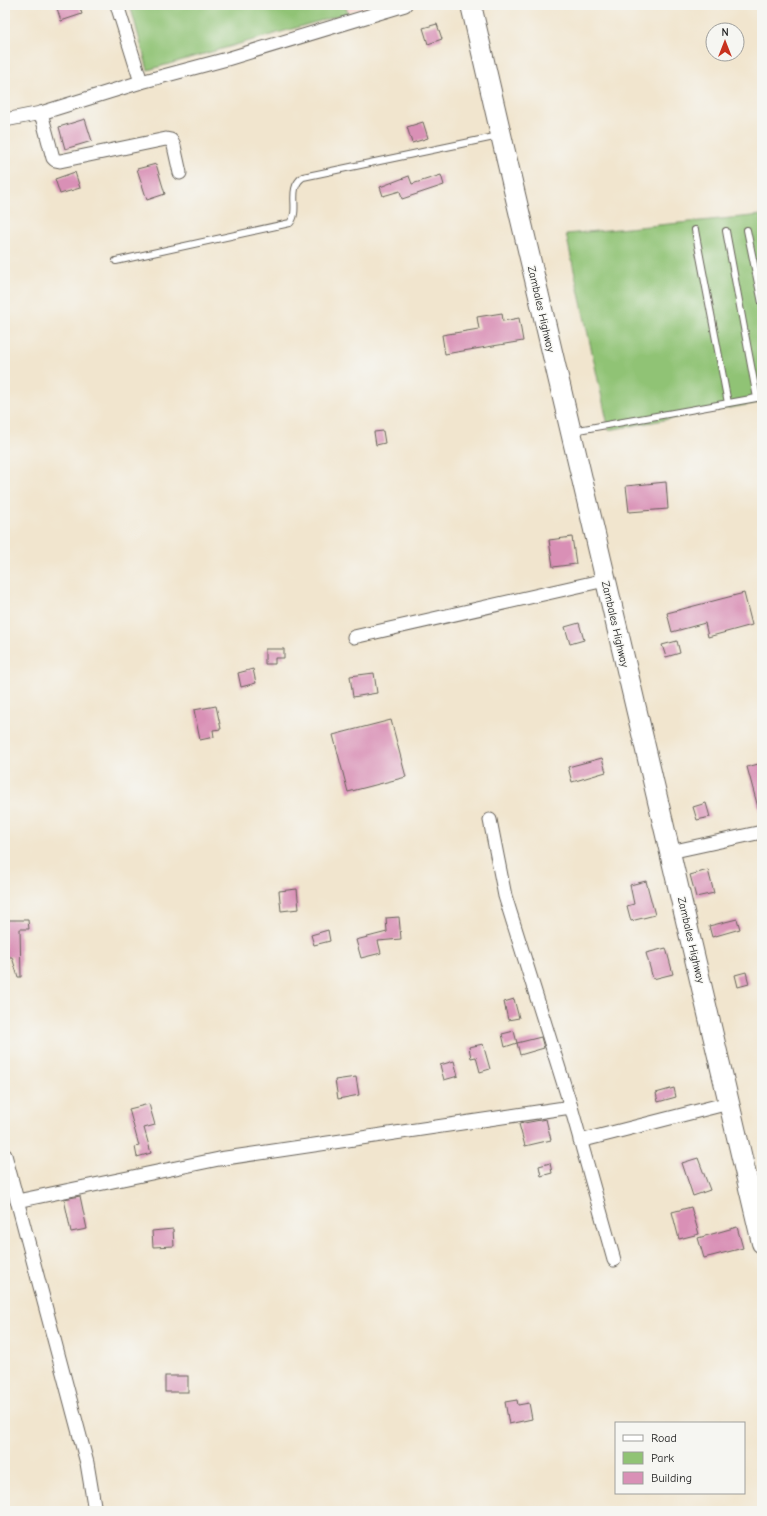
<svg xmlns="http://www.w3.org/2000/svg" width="767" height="1516" font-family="'Comic Neue',sans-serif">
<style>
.built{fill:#f7d0ce}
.green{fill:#90c374;stroke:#567048}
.building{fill:#d990b6}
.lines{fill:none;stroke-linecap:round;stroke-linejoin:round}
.lane-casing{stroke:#67625a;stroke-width:8}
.street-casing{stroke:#67625a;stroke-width:15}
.primary-casing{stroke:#67625a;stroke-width:22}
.lane{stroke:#fff;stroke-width:6}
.street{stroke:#fff;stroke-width:13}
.primary{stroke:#fff;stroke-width:20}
.labels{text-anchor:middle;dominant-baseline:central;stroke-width:3;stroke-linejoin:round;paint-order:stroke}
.street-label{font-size:11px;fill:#1c1c1c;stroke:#f6f6f2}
</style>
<rect width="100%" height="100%" fill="#f6f6f2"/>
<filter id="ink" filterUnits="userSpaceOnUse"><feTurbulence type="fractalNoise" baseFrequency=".025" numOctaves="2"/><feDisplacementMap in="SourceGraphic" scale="8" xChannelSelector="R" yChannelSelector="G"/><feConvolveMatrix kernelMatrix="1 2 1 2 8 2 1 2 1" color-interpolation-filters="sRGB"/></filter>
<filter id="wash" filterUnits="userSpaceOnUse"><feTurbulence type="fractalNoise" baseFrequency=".012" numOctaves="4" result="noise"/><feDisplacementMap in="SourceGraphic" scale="16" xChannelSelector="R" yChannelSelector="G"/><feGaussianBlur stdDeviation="0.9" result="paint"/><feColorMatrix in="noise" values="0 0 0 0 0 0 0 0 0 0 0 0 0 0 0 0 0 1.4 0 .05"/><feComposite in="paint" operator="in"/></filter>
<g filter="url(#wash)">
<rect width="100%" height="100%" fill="#f1e5ce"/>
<path class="built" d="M344,5H375L346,12Z"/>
<g class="green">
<path d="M130,5H345L348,13L148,70Z"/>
<path d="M762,215V402L609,430L566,234Z"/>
</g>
<g id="blocks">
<g class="building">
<path d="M56,5H79L82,14L61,21Z"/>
<path d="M437,24L442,39L428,44L423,28Z"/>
<path d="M85,119L92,141L65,149L59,127Z"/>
<path d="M423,122L428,138L412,143L407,127Z"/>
<path d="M156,164L165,194L147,200L137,169Z"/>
<path d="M75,172L80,188L60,194L55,179Z"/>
<path d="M441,175L444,185L402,199L400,191L383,196L380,187L409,176L412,184Z"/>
<path d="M502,313L503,321L519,318L523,341L445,354L442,335L479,329L477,317Z"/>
<path d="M383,431L385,443L376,445L374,432Z"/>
<path d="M666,482L668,509L629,512L626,486Z"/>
<path d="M572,537L576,564L553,567L549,540Z"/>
<path d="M744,593L752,625L708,637L705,623L672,632L667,613Z"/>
<path d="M579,623L584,640L570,644L565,627Z"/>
<path d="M677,641L680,653L666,657L662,645Z"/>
<path d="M265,649H284V658H275V664H265Z"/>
<path d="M253,669L256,683L241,687L238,673Z"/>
<path d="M374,673L377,693L353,697L350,676Z"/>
<path d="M216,706L221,729L213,730L214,737L200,740L194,710Z"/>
<path d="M391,720L406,777L348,792L333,735Z"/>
<path d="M602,758L606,772L572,782L568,767Z"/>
<path d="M762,763V811H759L747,767Z"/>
<path d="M706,803L710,817L697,820L693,807Z"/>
<path d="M708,870L714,893L696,897L690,875Z"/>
<path d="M646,881L655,915L631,921L627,906L634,904L630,885Z"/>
<path d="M297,889L299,909L281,911L279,891Z"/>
<path d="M399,917L401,939L378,941L381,953L361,958L356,940L387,932L386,918Z"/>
<path d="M737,919L740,929L712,937L709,926Z"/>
<path d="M5,920H28L29,929H20L21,977H18L12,957H5Z"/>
<path d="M328,930L330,941L314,945L311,935Z"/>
<path d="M666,948L673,974L653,979L646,953Z"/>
<path d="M746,972L749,984L738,987L735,975Z"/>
<path d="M514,999L519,1018L508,1020L504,1002Z"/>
<path d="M514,1031L517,1043L505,1047L502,1034Z"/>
<path d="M541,1037L544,1048L520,1055L517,1043Z"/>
<path d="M483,1044L490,1069L480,1072L476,1057L471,1058L469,1047Z"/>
<path d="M454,1061L458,1076L444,1080L440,1065Z"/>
<path d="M356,1077L359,1095L338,1099L335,1080Z"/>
<path d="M674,1088L676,1097L658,1102L656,1093Z"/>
<path d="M149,1104L155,1125L144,1128L151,1153L137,1157L135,1147L139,1146L129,1109Z"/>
<path d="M546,1119L551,1140L525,1146L519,1124Z"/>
<path d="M698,1158L710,1190L693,1196L682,1163Z"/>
<path d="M550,1163L552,1173L541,1176L539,1166Z"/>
<path d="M80,1196L87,1229L71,1232L64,1199Z"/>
<path d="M691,1207L699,1234L679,1239L672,1212Z"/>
<path d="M737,1227L743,1248L704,1258L698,1238Z"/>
<path d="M173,1229L174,1246L153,1247L152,1231Z"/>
<rect x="165" y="1376" width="23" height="16"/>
<path d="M517,1400L518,1405L529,1403L532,1419L509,1424L505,1402Z"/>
</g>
</g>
</g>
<g filter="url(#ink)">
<use href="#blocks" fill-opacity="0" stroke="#67625a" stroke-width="1"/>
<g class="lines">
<g class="lane-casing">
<g id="lane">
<path d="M695,230L728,403"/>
<path d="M747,230L762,303"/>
<path d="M726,231L757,398"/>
<path d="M116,261L290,223C301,210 286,189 303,177L499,136"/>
<path d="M573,431L762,397"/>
</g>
</g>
<g class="street-casing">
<g id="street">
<path d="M117,5L141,82"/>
<path d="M41,113L53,158L55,160L60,161L166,139L171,140L174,146L180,173"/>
<path d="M5,120L41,113L141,82L227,59L405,5"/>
<path d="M354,637L605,580"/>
<path d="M490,820L505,896L571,1107L614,1260"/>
<path d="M670,852L762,832"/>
<path d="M580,1141L729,1103"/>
<path d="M5,1155L87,1463L95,1511"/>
<path d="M17,1201L219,1159L571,1107"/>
</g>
</g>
<g class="primary-casing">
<path id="primary" d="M471,5C566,418 665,830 762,1243"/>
</g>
<use href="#lane" class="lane"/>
<use href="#street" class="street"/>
<use href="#primary" class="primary"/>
</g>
</g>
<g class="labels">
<g class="street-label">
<text transform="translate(541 309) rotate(77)">Zambales Highway</text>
<text transform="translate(615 624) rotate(77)">Zambales Highway</text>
<text transform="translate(691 940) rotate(77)">Zambales Highway</text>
</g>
</g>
<rect width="767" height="1516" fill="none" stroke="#f6f6f2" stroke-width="20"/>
<rect x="615" y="1422" width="130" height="72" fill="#f6f6f2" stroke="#9f9f9c"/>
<rect x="623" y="1435" width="20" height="6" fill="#ffffff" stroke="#9f9f9c"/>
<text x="651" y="1442" font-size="12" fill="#1c1c1c">Road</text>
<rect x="623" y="1452" width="20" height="12" fill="#90c374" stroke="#9f9f9c"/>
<text x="651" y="1462" font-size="12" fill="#1c1c1c">Park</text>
<rect x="623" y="1472" width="20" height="12" fill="#d990b6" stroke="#9f9f9c"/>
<text x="651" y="1482" font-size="12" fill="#1c1c1c">Building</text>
<g transform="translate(725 42)"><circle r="19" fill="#f6f6f2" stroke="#9f9f9c"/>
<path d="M0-3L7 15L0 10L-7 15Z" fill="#c8321e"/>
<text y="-6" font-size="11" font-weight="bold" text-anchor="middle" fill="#1c1c1c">N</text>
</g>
</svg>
